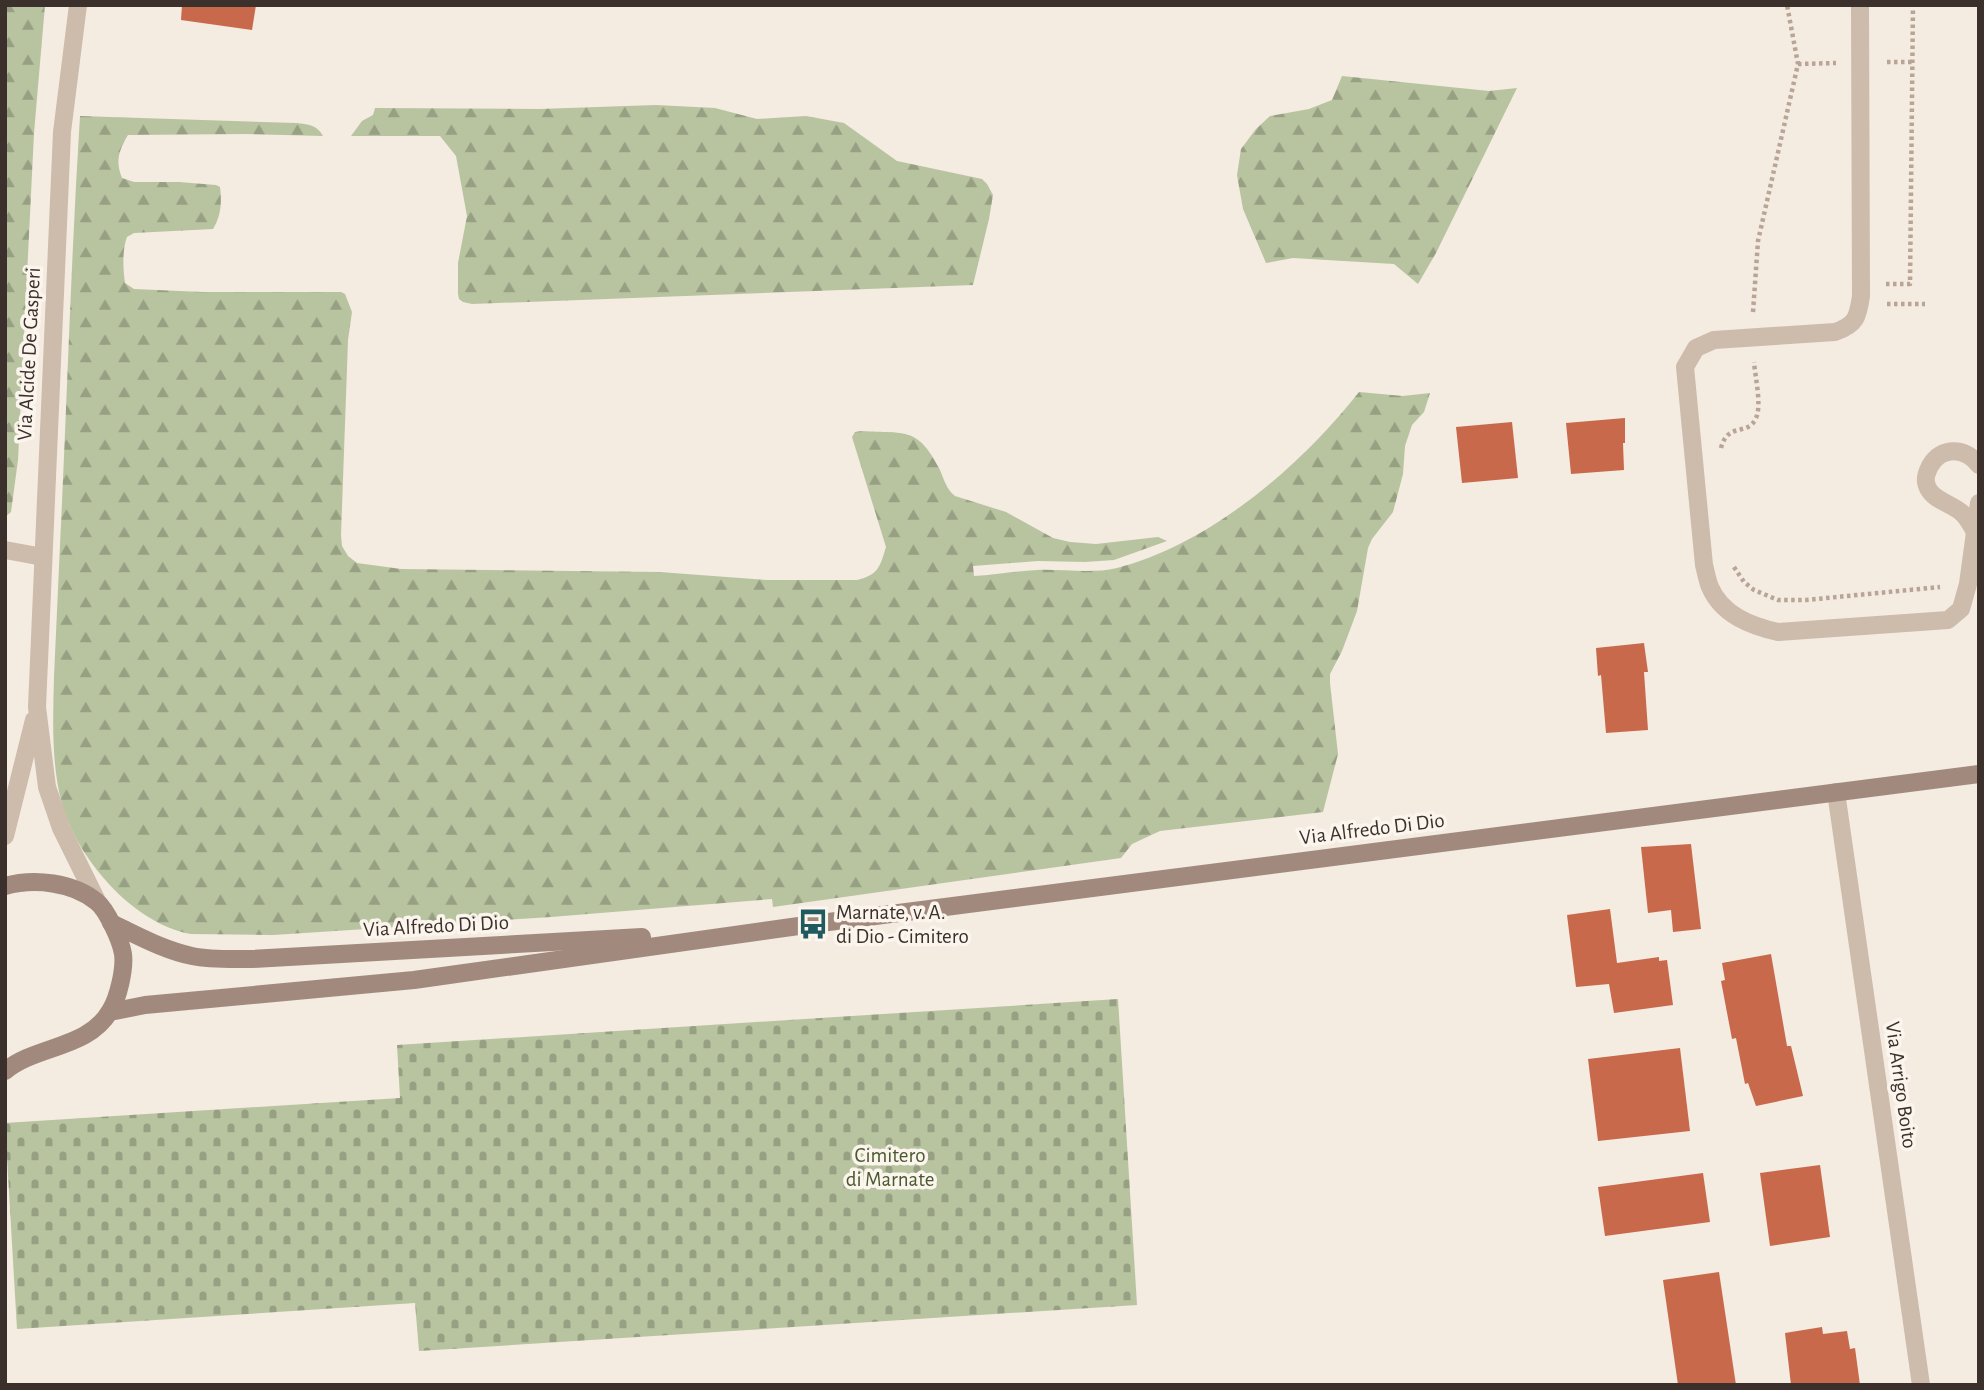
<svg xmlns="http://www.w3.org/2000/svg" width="1984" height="1390" font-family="'Alegreya Sans',sans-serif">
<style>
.forest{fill:url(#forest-firs)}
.cemetery{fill:url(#cemetery-stones)}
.building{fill:#c8694b}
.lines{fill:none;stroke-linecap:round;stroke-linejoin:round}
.path{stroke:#b9a596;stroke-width:4.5;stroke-dasharray:3.5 3.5;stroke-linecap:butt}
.street{stroke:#cdbbac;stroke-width:18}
.secondary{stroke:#a18a7d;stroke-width:18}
.labels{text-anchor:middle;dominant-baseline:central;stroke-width:7;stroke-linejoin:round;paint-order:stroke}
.street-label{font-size:21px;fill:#3b302b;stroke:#fbf5ee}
.poi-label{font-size:21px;fill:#3b302b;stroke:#fbf5ee;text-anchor:start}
.park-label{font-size:21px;fill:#4a5a2e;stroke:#fbf5ee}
</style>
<defs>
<pattern id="forest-firs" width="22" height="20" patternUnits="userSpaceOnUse" patternTransform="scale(1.75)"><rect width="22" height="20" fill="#b8c4a0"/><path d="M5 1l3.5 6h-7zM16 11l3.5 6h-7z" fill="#97a083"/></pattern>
<pattern id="cemetery-stones" width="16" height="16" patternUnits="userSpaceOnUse" patternTransform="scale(1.75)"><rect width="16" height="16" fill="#b8c4a0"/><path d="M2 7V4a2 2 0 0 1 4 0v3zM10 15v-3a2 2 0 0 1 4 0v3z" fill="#97a083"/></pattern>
</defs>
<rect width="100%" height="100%" fill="#f4ebe1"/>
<g class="forest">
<path d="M5,5H45L34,133L18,460L11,512L5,517Z"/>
<path d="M1342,76L1489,91L1517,88L1436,253L1418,284L1394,264L1293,258L1266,263L1243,209L1237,175L1241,149L1256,129L1270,116L1309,109L1332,100Z"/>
<path d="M656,105L715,108L757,119L806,116L844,123L897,161L982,179L987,184L993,195L989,219L973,285L472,304L463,302L459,299L458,294V263L467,216L456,156L440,136H351L362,121L373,115L375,108L539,109Z"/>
<path d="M80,116L296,123C308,124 317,125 323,136L244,134L128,135C119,150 115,161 122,178L134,182H179L216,185L220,187C222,202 221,216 213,229L134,233L127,237C122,250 123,269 125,283L134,289L203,292H341L345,294L352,312L348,340L341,535L342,546L348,556L357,563L401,569L659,572L766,580H857C878,575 880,567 886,547L852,437L855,432L862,431C905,434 917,426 939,468C944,479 946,489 955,496L1006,512L1053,538L1070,542L1096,544L1158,537L1167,541L1114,560L1085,562L1038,561L973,566L974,576C995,575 1016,571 1037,570C1063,569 1092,574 1117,568C1210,544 1301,466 1359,392L1403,396L1430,393L1424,412L1412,425L1405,446L1403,474L1393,512L1372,539L1368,548L1357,611L1342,651L1330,674V683L1338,754L1323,812L1160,831L1132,844L1121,858L773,907L772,899L551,917L273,935L191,934C133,924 77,858 62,804C51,763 53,719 54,677C56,633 58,589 60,545C67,402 71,259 80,116Z"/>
</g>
<path class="cemetery" d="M1118,999L1137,1305L419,1351L415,1303L17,1329L5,1123L400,1098L397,1045Z"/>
<g class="building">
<path d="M182,5H256L252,30L181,20Z"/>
<path d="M1625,418V443H1623L1624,470L1571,474L1566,423Z"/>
<path d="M1512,422L1518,478L1462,483L1456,427Z"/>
<path d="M1644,643L1648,672H1644L1648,730L1606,733L1601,675L1598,676L1596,648Z"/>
<path d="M1691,844L1701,929L1673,932L1671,910L1648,913L1641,847Z"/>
<path d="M1610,909L1617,963L1659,957V961L1667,960L1673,1005L1614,1013L1609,984L1576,987L1567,915Z"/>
<path d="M1771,954L1787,1046H1791L1803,1096L1756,1106L1748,1083L1745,1084L1736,1038L1732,1039L1721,981L1725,980L1722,963Z"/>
<path d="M1680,1048L1690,1131L1598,1141L1588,1059Z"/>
<path d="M1820,1165L1830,1237L1770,1246L1760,1173Z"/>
<path d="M1703,1173L1710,1222L1605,1236L1598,1187Z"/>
<path d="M1719,1272L1736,1385H1678L1663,1280Z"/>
<path d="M1822,1327L1823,1334L1847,1331L1850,1349L1855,1348L1860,1385H1791L1785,1333Z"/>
</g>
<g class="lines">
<g class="path">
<path d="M1887,62H1913"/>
<path d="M1798,64L1836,63"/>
<path d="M1886,284H1910L1913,5"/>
<path d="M1887,304H1925"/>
<path d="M1753,312L1758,241L1798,64L1787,5"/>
<path d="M1721,448C1728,421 1748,437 1756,418C1762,405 1755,376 1754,362"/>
<path d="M1734,567L1744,582L1754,590L1778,600H1806L1940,587"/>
</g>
<g class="street">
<path d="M78,5L62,132L37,707L47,787L61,828L98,903"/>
<path d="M1860,5L1861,296C1858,317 1856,325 1835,332L1714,340L1696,348L1685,367L1704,565C1706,572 1707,580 1710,587C1722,615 1751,626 1778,632L1948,620L1961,609L1968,584L1979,503"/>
<path d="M1974,530C1970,524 1967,517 1962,513C1951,503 1928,499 1926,482C1925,477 1928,470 1930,466C1942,445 1966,448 1979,465"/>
<path d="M5,550L43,557"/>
<path d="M1836,792L1921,1385"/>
<path d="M5,836L34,720"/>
</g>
<g class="secondary">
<path d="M5,886C34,878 73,882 97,902C107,910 121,941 123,954C125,969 118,999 110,1011C88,1049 36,1045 5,1071"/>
<path d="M111,923C137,935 163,950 192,956C211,960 232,959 252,959L642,937"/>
<path d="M110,1012L145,1005L414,980L813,924L1979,774"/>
</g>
</g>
<defs>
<g id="bus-bare" transform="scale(2.415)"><path d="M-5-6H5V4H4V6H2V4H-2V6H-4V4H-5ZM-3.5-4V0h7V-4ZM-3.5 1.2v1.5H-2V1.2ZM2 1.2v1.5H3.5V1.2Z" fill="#1f5a5e" stroke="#fbf5ee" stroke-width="2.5" paint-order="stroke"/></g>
</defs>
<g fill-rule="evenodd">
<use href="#bus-bare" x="813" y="924"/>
</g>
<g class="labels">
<g class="street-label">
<text transform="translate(29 354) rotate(-87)">Via Alcide De Gasperi</text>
<text transform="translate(1372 829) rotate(-7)">Via Alfredo Di Dio</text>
<text transform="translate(436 926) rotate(-3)">Via Alfredo Di Dio</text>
<text transform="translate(1901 1085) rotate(82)">Via Arrigo Boito</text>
</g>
<g class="poi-label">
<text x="836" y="912">Marnate, v. A.<tspan x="836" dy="24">di Dio - Cimitero</tspan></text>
</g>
<g class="park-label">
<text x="890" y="1155">Cimitero<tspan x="890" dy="24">di Marnate</tspan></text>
</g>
</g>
<rect width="1984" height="1390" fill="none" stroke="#3b302b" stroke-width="14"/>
</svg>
